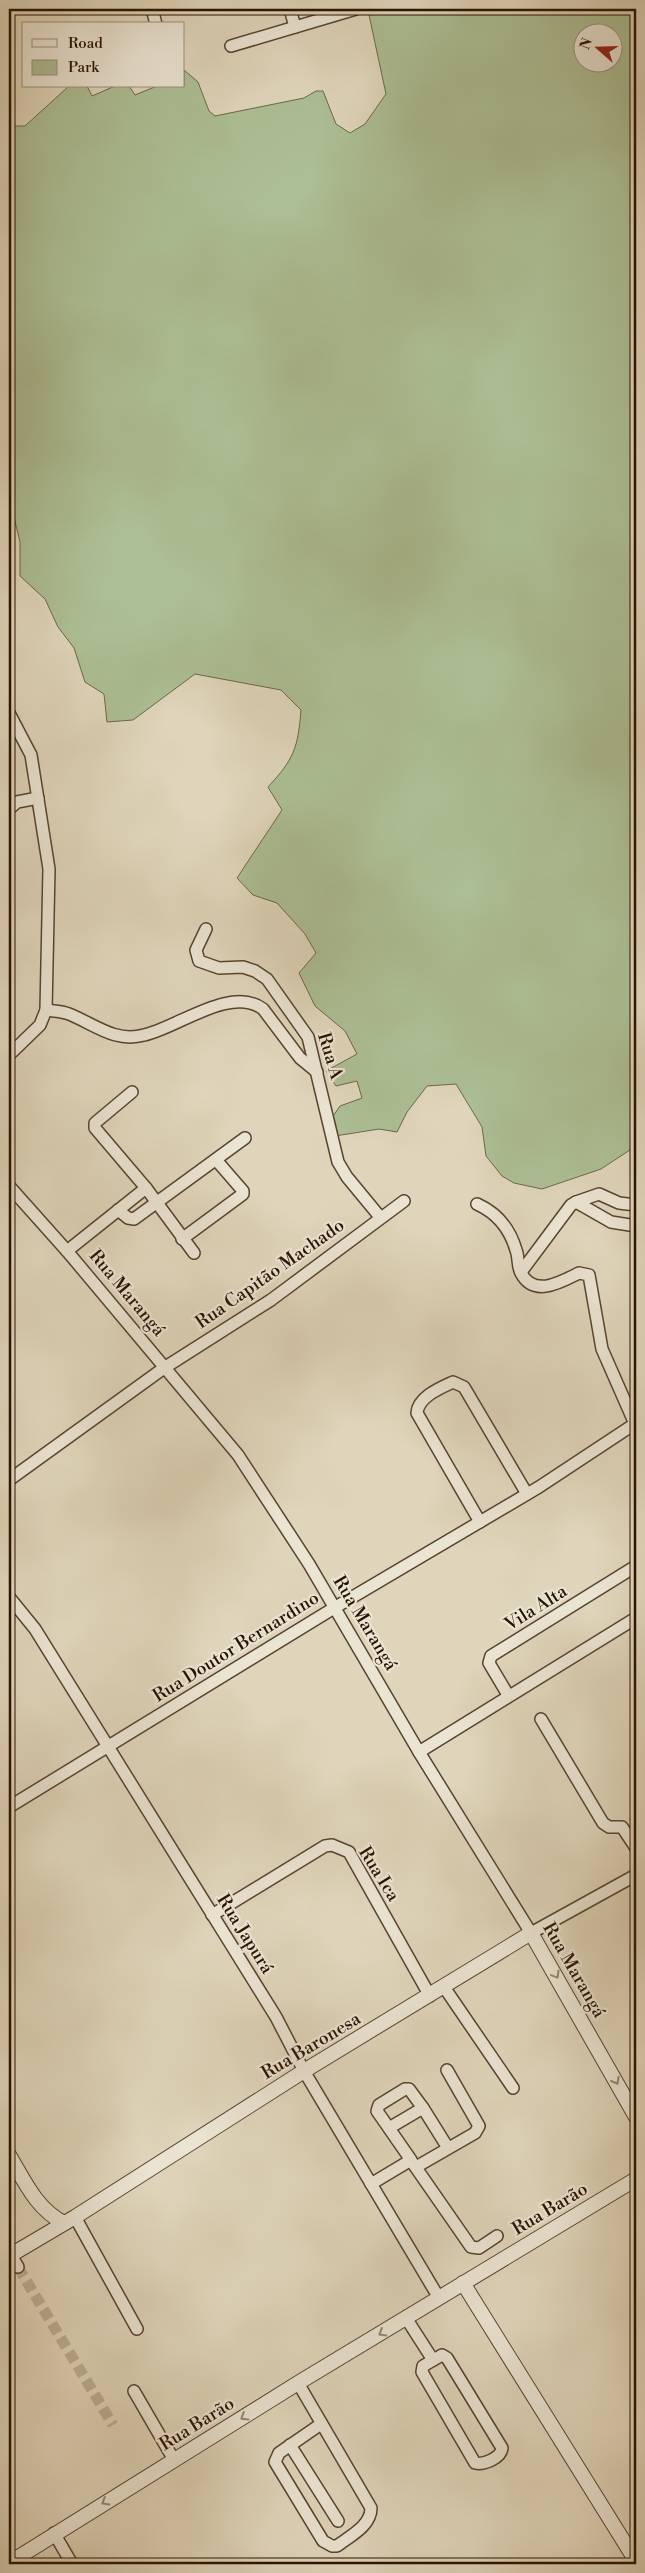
<svg xmlns="http://www.w3.org/2000/svg" width="645" height="2573" font-family="'Libre Bodoni',serif">
<style>
.green{fill:#acbe94;stroke:#6b684b;fill-rule:evenodd}
.lines{fill:none;stroke-linecap:round;stroke-linejoin:round}
.minor-tunnel{stroke:#bbae95;stroke-width:11;stroke-dasharray:11 5.5;stroke-linecap:butt}
.minor-casing{stroke:#574330;stroke-width:14}
.tertiary-casing{stroke:#574330;stroke-width:16}
.minor{stroke:#eae4d2;stroke-width:11}
.tertiary{stroke:#eae4d2;stroke-width:14}
.oneway{stroke:#948674}
.labels{text-anchor:middle;dominant-baseline:central;stroke-width:4.5;stroke-linejoin:round;paint-order:stroke}
.street-label{font-size:18px;fill:#2a1202;stroke:#eae4d2}
</style>
<rect width="100%" height="100%" fill="#dfd5ba"/>
<filter id="stains"><feTurbulence type="fractalNoise" baseFrequency=".004" numOctaves="4"/><feColorMatrix values="0 0 0 0 .2 0 0 0 0 .09 0 0 0 0 .02 0 0 0 .5 -.17"/></filter>
<radialGradient id="worn" r=".72"><stop offset=".6" stop-color="#630" stop-opacity="0"/><stop offset="1" stop-color="#630" stop-opacity=".3"/></radialGradient>
<path class="green" d="M386,9H636V1151L630,1150L601,1169L542,1189L514,1183L502,1176L486,1156L482,1127L456,1084L427,1086L407,1112L397,1132L379,1129L335,1136L331,1119L340,1106L362,1098L357,1081L336,1086L326,1071L357,1054L345,1031L315,1006L299,973L316,953L305,934L277,903L253,895L237,878L282,810L268,787C294,759 298,748 301,710L281,690L195,674L133,720L107,722L104,694L85,682L74,648L58,627L45,599L20,576V542L9,497V126H25L69,86H87L92,96L115,86H129L135,95L157,86H184V70L198,82L209,111L215,116L304,98L316,91H323L336,124L350,133L365,124L386,94L369,15ZM582,32H612V62H582Z"/>
<g class="lines">
<path class="minor-tunnel" d="M18,2267L113,2425"/>
<g class="minor-casing">
<g id="minor">
<path d="M152,9L156,24"/>
<path d="M290,9L295,27"/>
<path d="M231,46L356,9"/>
<path d="M9,713L31,755L49,869L46,1010L40,1025L9,1055"/>
<path d="M9,809L17,802L38,798"/>
<path d="M206,929L196,950L199,961L219,968L243,967L255,971L267,979L308,1037L338,1162L347,1177L380,1217"/>
<path d="M46,1010C53,1011 62,1011 69,1014C94,1024 115,1043 144,1035C177,1028 231,985 263,1009L300,1058L317,1072"/>
<path d="M132,1092L95,1123V1128L146,1188L194,1253"/>
<path d="M9,1186L67,1251L238,1455L309,1564L419,1752L531,1933L636,1875"/>
<path d="M576,1202L599,1194L619,1203L636,1205"/>
<path d="M477,1204C497,1213 510,1229 516,1250C519,1257 517,1266 521,1273C534,1298 561,1282 579,1273L589,1275L602,1349L635,1424"/>
<path d="M118,1210L128,1218L134,1219L245,1138"/>
<path d="M182,1239L243,1194V1191L217,1161"/>
<path d="M67,1251L146,1188"/>
<path d="M521,1272L571,1205L576,1202L611,1222L636,1226"/>
<path d="M9,1480L164,1368L271,1300L404,1201"/>
<path d="M480,1522L417,1413C418,1397 440,1388 453,1382L464,1387L527,1494"/>
<path d="M9,1597L35,1629L276,2017L304,2071L439,2298"/>
<path d="M508,1695L489,1663L491,1656L636,1566"/>
<path d="M541,1719L603,1823L609,1827H622L636,1848"/>
<path d="M419,1752L636,1618"/>
<path d="M9,1807L334,1608L539,1487L636,1423"/>
<path d="M212,1915L325,1846L332,1845L349,1852L430,1996"/>
<path d="M444,1987L513,2088"/>
<path d="M423,2108L448,2148"/>
<path d="M412,2162L471,2247L479,2248L497,2236"/>
<path d="M416,2167L475,2133L479,2126L447,2070"/>
<path d="M371,2184L411,2160L377,2111L379,2105L405,2089H409L423,2108L389,2128"/>
<path d="M75,2217L137,2329"/>
<path d="M11,2255L18,2267"/>
<path d="M406,2318L433,2360"/>
<path d="M442,2355L447,2358L502,2448C501,2458 484,2465 475,2463L422,2372L423,2366Z"/>
<path d="M298,2383L371,2508C371,2526 350,2536 337,2546H332L323,2541L275,2462L279,2453L321,2424"/>
<path d="M134,2391L174,2460"/>
<path d="M290,2445L338,2521"/>
<path d="M54,2533L72,2564"/>
</g>
</g>
<g class="tertiary-casing">
<g id="tertiary">
<path d="M9,2155C24,2180 36,2209 64,2223"/>
<path d="M9,2256L75,2217L304,2071L531,1933L636,2117"/>
<path d="M463,2283L636,2561"/>
<path d="M9,2563L298,2383L636,2179"/>
</g>
</g>
<use href="#minor" class="minor"/>
<use href="#tertiary" class="tertiary"/>
</g>
<defs><path id="oneway-chevron" d="M-2-3.5L2.5 0L-2 3.5" fill="none" stroke-width="1.6" stroke-linecap="round" stroke-linejoin="round" transform="scale(1.25)"/></defs>
<g class="oneway">
<use href="#oneway-chevron" transform="translate(556 1975) rotate(59)"/>
<use href="#oneway-chevron" transform="translate(616 2081) rotate(61)"/>
<use href="#oneway-chevron" transform="translate(382 2333) rotate(149)"/>
<use href="#oneway-chevron" transform="translate(244 2417) rotate(148)"/>
<use href="#oneway-chevron" transform="translate(105 2502) rotate(149)"/>
</g>
<g class="labels">
<g class="street-label">
<text transform="translate(330 1056) rotate(73)">Rua A</text>
<text transform="translate(270 1274) rotate(-35)">Rua Capitão Machado</text>
<text transform="translate(127 1293) rotate(50)">Rua Marangá</text>
<text transform="translate(536 1608) rotate(-32)">Vila Alta</text>
<text transform="translate(365 1623) rotate(59)">Rua Marangá</text>
<text transform="translate(236 1647) rotate(-32)">Rua Doutor Bernardino</text>
<text transform="translate(379 1874) rotate(58)">Rua Ica</text>
<text transform="translate(245 1934) rotate(58)">Rua Japurá</text>
<text transform="translate(574 1970) rotate(60)">Rua Marangá</text>
<text transform="translate(311 2046) rotate(-31)">Rua Baronesa</text>
<text transform="translate(550 2209) rotate(-31)">Rua Barão</text>
<text transform="translate(197 2424) rotate(-32)">Rua Barão</text>
</g>
</g>
<rect width="645" height="2573" fill="none" stroke="#dfd5ba" stroke-width="30"/>
<rect x="10" y="10" width="625" height="2553" fill="none" stroke="#2a1202" stroke-width="2.5"/>
<rect x="15" y="15" width="615" height="2543" fill="none" stroke="#2a1202"/>
<rect x="22" y="22" width="162" height="65" fill="#eae4d2" stroke="#9d907f"/>
<rect x="32" y="39" width="25" height="8" fill="#eae4d2" stroke="#9d907f"/>
<text x="68" y="48" font-size="15" fill="#2a1202">Road</text>
<rect x="32" y="60" width="25" height="15" fill="#acbe94" stroke="#9d907f"/>
<text x="68" y="72" font-size="15" fill="#2a1202">Park</text>
<g transform="translate(598 48) rotate(290)"><circle r="24" fill="#eae4d2" stroke="#9d907f"/>
<path d="M0-4L9 19L0 12L-9 19Z" fill="#8f2418"/>
<text y="-8" font-size="14" font-weight="bold" text-anchor="middle" fill="#2a1202">N</text>
</g>
<rect width="100%" height="100%" filter="url(#stains)"/>
<rect width="100%" height="100%" fill="url(#worn)"/>
</svg>
